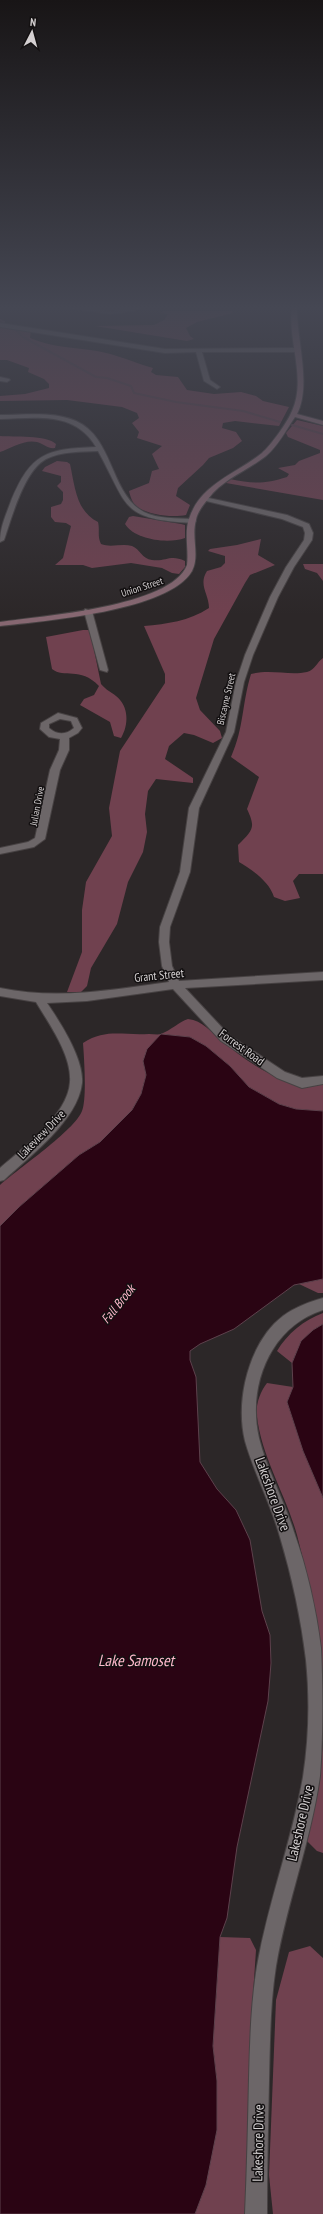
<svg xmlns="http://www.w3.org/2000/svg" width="323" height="2214" font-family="'PT Sans Narrow',sans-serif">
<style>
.green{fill:#70414f}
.water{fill:#2a0413;stroke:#5d414c}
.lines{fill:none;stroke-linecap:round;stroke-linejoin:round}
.stream{stroke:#5d414c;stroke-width:2}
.street-casing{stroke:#474243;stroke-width:2}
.secondary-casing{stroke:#474243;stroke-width:2}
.street{fill:#6c6668;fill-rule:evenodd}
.secondary{fill:#866771;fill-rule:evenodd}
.labels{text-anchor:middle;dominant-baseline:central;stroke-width:3;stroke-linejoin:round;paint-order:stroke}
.far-street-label{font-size:10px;fill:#d4d0d1;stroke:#131011}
.street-label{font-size:12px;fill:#d4d0d1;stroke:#131011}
.water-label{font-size:13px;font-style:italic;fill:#feb8cb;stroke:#131011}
.near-street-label{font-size:14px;fill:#d4d0d1;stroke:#131011}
.near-water-label{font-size:16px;font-style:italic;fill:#feb8cb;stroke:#131011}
</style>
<rect width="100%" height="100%" fill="#2c2728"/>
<g class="green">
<path d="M163,311H232L233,313L197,322L186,328L190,336L194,339L187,341L95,326L154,325L164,320L168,314L160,313Z"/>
<path d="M0,327L31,330L30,338C54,348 73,347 97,351C116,354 135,363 153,368L151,372L156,375L178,377L187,390L214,394L241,392L256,396L263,401L289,407L279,426L235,421L223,423L222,428L236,432L242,441L233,448L209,458L203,465L178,488L176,496L190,505L186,515C172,518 146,515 135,505C132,502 130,495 129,491L149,483L152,471L159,469L152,454L162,446L137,438L139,432L132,423L139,418L137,413L122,407L67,400L0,401V396L25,394L49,388V384L44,379L28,372L29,368L7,360H0Z"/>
<path d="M297,420L323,426V500L226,483V480L230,479C253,484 265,484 287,477L289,474L278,468L295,465L299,461L320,453V450L288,437L286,433Z"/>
<path d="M0,436C13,437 47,435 56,444L55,448C48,449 44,444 37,442C25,439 11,448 0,452Z"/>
<path d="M57,461L67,462L70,464C75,487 76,511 98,522C100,530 97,536 101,544C111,548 122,543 132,546C140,549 142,559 152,560C166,562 170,554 185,561V567L179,574L172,573L162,568L131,563L92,568L83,565H55L63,558L71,526L66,523L55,522L51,517V507L61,504L63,500V492L57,486L61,482V476L42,471L45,467Z"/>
<path d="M133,516L181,524L185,525V538C168,544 135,540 125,524L129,517Z"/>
<path d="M261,539L258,555L275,565L250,575L245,583L214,639L196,698L200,710L220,731L222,738L213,743L194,735L184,733L169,746L165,759L193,778V783L156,779L148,791L145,814L147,832L143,852L128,882L117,924L91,968L87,986L81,992H67L82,952V910L86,882L112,836L109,808L120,751L165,683V674L144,626C167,624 189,621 209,608C209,594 198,585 207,571L221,567L225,563V556L208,551L210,549L237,545Z"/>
<path d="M303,564H323V581L317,573L305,569Z"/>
<path d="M83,630H90L101,684C106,690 111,692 116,696C129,706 129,725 121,738L114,736L110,722L80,705L84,699L94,695L99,686C80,666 64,679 52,669L46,637Z"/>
<path d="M323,658V874H299L293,881L300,898L285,901L274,897C269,881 252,870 239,862L238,845C253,830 256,828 247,809L259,777L231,757C244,728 242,703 251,674C271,669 290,676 307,672C315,670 317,662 323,658Z"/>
<path d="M188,1019C203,1021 210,1031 221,1040C249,1064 285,1089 323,1084V1111L296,1109L279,1104L249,1087L230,1066L206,1046L190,1037L161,1034L143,1061L146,1075L141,1094L132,1110L100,1142L79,1155L19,1207L0,1226V1185C18,1169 75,1130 82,1111C87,1099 84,1057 83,1043C107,1028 123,1036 149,1034C153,1034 158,1035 161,1034C171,1030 179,1022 188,1019Z"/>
<path d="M323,1279V1293H318L299,1284Z"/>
<path d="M323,1313V1324C305,1334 299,1345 292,1363L277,1351C287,1334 304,1320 323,1313Z"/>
<path d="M267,1383L293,1387L287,1402L303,1451L323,1498V1685C317,1634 310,1584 297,1535C286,1495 262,1458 257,1417C255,1406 260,1392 267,1383Z"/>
<path d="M323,1742V1853L317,1851L307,1841L319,1786Z"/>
<path d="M220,1937L250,1938L256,1950L252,2010L249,2214H195L206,2185L217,2081L213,2046Z"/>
<path d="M310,1946L323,1958V2214H273L269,2175L276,2000L289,1952Z"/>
</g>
<g class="water">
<path d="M161,1034L190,1037L206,1046L230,1066L249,1087L279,1104L296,1109L323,1111V1279L294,1285L234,1329L200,1344L190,1351V1360L196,1377L200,1462L217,1489L236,1510L250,1540L262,1611L270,1635L271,1663L268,1701L237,1847L227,1918L220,1937L213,2046L217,2081V2130L206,2185L195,2214H0V1226L19,1207L79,1155L100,1142L132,1110L141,1094L146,1075L143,1061L147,1049Z"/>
<path d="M323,1324V1498L303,1451L287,1402L293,1387L292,1363L301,1341L313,1330Z"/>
</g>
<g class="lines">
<g class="stream">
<path d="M0,320L4,322"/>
<path d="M16,330L23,337L96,377L107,378L131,386L134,393L176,402L243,411L280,422"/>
<path d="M292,425L323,434"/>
</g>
<g class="street-casing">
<g id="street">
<path d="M52,306L111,311L146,306L133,311L111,314Z"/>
<path d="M0,323L165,349L296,348L299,350L296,352H202L210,380L220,387L217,389L204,381L196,352L165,353L0,327Z"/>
<path d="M0,377L9,379L10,380L7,382L0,381Z"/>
<path d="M0,415C24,415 53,411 76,421C114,438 110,494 144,512C158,519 177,518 192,519L196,521L192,523C120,519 129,507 98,451C81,452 62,451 46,459C24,471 12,517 4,540L0,542C0,527 6,515 11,501C31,453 46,449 96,447C75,411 36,418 0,419Z"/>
<path d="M204,497L287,515L309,524L313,533L312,540L294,567L278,597L253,655L244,682L234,732L199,808L190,872L170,927L169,942L172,966L179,981L323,972V980L185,988L229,1035L285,1072L302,1078L323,1076V1084L302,1088L277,1078L221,1041L173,989L87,1001L47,1003C60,1022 84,1059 82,1083C78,1120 30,1156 4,1180L0,1181V1168C23,1148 68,1115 70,1082C72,1055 49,1024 36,1002L0,996V988C57,1000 112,990 169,982L162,966L159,942L160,927L180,872L189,808L226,732L236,682L245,655L270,597L286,567L304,540L305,533L303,527L282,519L202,500L201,499Z"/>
<path d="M85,609L92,611L108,670L107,672L100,670L84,611Z"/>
<path d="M58,713L77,718L82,728L78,733L69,738V750L60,770L45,839L34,847L0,854V848L28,842L35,838L50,770L59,750L60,739L49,737L40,729L41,723ZM60,719L71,721L74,728C66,735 57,735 49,728V724Z"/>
<path d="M323,1298V1310C270,1327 247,1386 259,1438C267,1470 284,1500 294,1532C307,1569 316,1608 321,1648C323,1686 323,1738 320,1776C311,1841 287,1902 276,1966C270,2004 270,2042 269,2081C268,2125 267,2170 267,2214H245C247,2169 248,2123 249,2078C250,2040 251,2003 257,1966C268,1902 292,1841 303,1777C309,1738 310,1699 306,1660C301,1618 292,1577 280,1537C271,1504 254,1473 245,1441C235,1400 249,1342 283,1316C295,1307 309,1302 323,1298Z"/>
</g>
</g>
<g class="secondary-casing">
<path id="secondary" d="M292,306H297C296,338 312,385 297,414L323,421V425L295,417C286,430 278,446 266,456C247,471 223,479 208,499C203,505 197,513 196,520C191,537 200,556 192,571C169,611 44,621 0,626V622C41,616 171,607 187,565C189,550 184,533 189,519C200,484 236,474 262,453C271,445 287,423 292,411C307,378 287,340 292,306Z"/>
</g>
<use href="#street" class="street"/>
<use href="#secondary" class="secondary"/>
</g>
<linearGradient id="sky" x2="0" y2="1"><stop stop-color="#181516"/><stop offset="0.5" stop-color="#454753"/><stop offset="1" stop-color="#454753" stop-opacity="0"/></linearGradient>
<rect width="323" height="615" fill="url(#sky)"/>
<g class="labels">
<g class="far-street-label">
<text transform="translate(142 587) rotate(-18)">Union Street</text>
<text transform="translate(226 699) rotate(-77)">Biscayne Street</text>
<text transform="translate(37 806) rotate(-79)">Julian Drive</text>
</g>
<g class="street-label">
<text transform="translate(159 975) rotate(-6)">Grant Street</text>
<text transform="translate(242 1047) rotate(36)">Forrest Road</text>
<text transform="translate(41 1134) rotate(-46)">Lakeview Drive</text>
</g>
<g class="water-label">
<text transform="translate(118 1304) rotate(-51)">Fall Brook</text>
</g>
<g class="near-street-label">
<text transform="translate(273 1494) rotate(70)">Lakeshore Drive</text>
<text transform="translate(300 1823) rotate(-77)">Lakeshore Drive</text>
<text transform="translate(258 2143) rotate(-89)">Lakeshore Drive</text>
</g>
<g class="near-water-label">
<text x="136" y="1660">Lake Samoset</text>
</g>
</g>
<g transform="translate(32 32) rotate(6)" stroke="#131011" stroke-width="3" paint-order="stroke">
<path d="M0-3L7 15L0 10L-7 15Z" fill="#d4d0d1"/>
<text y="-6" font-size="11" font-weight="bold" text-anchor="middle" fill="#d4d0d1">N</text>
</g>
</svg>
